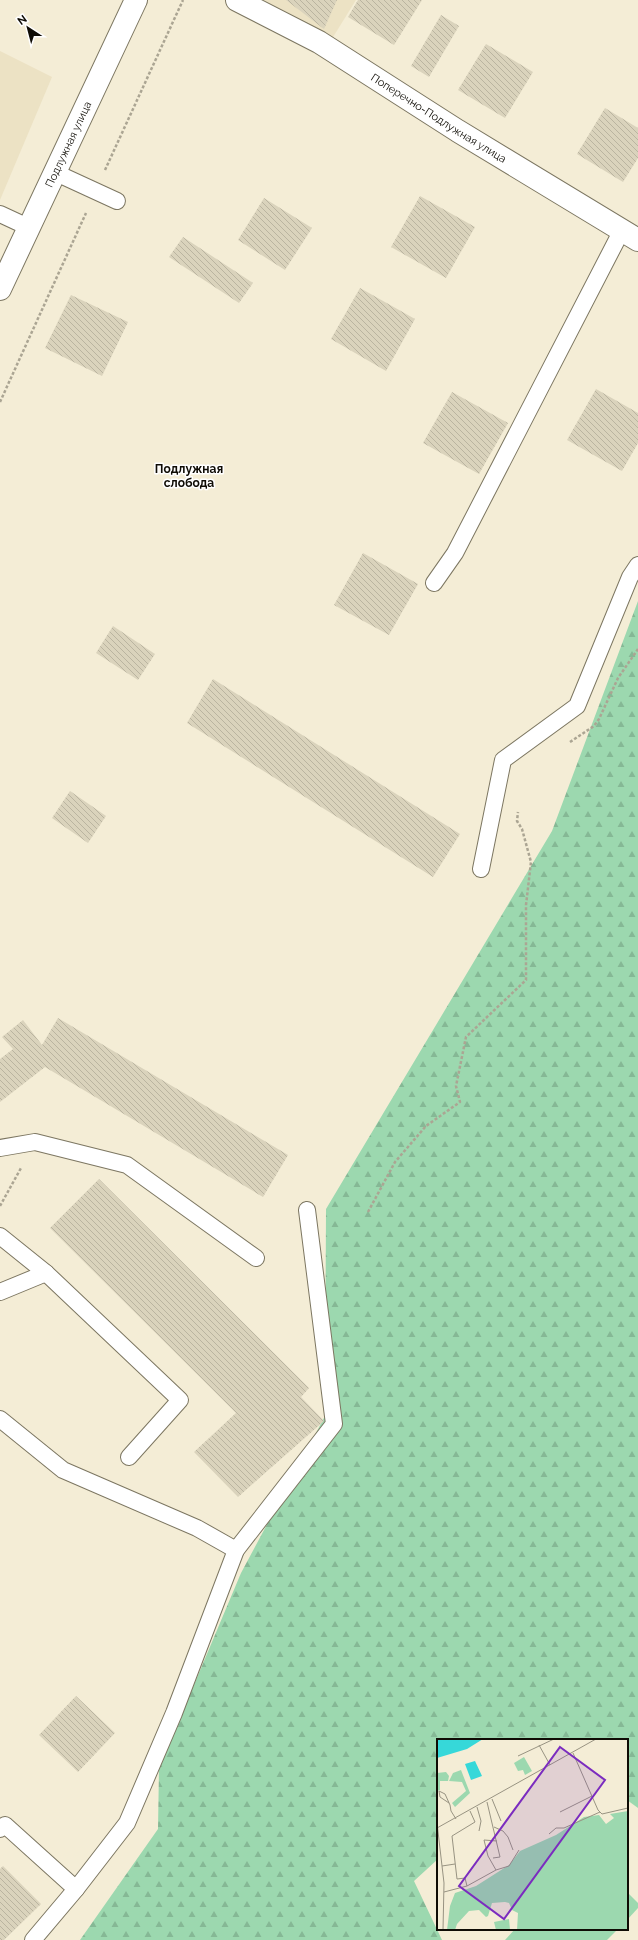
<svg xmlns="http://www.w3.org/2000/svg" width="638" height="1940" font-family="Raleway,sans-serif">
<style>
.built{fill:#ece2c4}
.forest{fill:url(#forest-firs)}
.pitch{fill:#9cd8af}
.building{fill:url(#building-back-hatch)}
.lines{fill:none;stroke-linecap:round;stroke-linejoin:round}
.service-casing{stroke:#7c7661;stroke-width:18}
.minor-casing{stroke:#7c7661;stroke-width:24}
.tertiary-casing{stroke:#7c7661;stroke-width:24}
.path{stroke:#aba593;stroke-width:2.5;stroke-dasharray:3 2;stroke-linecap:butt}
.service{stroke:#fff;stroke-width:16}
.minor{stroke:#fff;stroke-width:22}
.tertiary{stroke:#fff;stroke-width:22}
.labels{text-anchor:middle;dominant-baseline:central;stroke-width:3;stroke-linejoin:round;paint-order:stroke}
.street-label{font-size:11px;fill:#0f0c05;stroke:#fff}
.neighbourhood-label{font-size:12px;font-weight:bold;fill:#0f0c05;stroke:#fff}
.inset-road{fill:none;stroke:#989382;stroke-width:1}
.view{fill:#7b2cbf;fill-opacity:0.15;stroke:#7b2cbf;stroke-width:2}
.inset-edge{fill:none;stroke:#0f0c05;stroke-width:2}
</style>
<defs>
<pattern id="forest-firs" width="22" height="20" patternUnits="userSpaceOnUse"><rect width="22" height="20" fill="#9cd8af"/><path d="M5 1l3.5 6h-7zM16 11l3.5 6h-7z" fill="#85b895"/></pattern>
<pattern id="building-back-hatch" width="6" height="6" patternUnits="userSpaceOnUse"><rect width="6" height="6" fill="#dad3bc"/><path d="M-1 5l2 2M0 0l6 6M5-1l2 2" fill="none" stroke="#bab4a0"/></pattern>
</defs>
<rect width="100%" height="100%" fill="#f4edd6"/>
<g class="built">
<path d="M252,0H356L330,42Z"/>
<path d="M0,51L52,77L0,200Z"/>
</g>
<path class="forest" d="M638,601V1808L627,1800V1740H438V1859L414,1881L442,1940H80L158,1829L159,1768L241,1573L325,1416L326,1209L552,831Z"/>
<g class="pitch">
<path d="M627,1892L638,1903V1908L627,1920Z"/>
<path d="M515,1929H618L607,1940H505Z"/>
</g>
<g class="building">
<path d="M286,0H337L324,29Z"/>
<path d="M358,0H422L394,45L348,17Z"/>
<path d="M441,15L459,26L429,77L411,66Z"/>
<path d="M486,44L533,72L505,118L458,90Z"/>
<path d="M605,108L638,128V158L623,182L577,154Z"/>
<path d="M420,196L475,227L446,278L391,247Z"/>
<path d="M264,198L312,228L285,270L238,240Z"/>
<path d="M183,237L253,283L239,303L169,257Z"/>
<path d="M360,288L415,319L386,371L331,339Z"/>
<path d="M71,295L128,322L102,376L45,348Z"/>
<path d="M596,389L638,413V443L622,471L567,440Z"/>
<path d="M452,392L508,423L479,474L423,443Z"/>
<path d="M363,553L418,584L389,635L334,605Z"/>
<path d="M113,626L155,654L138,680L96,653Z"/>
<path d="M213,679L460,834L433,877L187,723Z"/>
<path d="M70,791L106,816L88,843L52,818Z"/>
<path d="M58,1018L288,1155L263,1197L45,1067L0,1102V1059L13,1049L2,1037L23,1020L42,1045Z"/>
<path d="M99,1179L309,1388L301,1397L324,1421L238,1497L194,1452L236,1413L50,1228Z"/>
<path d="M76,1696L115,1733L78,1772L39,1735Z"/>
<path d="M3,1866L41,1904L4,1940H0V1869Z"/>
</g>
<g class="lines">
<g class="service-casing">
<g id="service">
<path d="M54,172L117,201"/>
<path d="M0,214L28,227"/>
<path d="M434,583L455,553L622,230"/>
<path d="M481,869L503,760L577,706L630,577L638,565"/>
<path d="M0,1148L35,1142L127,1165L256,1258"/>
<path d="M0,1236L46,1273L180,1400L129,1457"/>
<path d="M0,1292L46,1273"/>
<path d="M0,1419L63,1470L197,1528L236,1550"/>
<path d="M0,1829L5,1825L76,1889L33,1940"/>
<path d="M76,1889L127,1823L174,1713L236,1550L334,1424L307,1210"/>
</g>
</g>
<g class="minor-casing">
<g id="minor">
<path id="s1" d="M237,0L319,42L458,131L638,240"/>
</g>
</g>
<g class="tertiary-casing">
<g id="tertiary">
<path id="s2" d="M0,289L136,0"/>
</g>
</g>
<g class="path">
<path d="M105,170L183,0"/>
<path d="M0,402L86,213"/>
<path d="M570,742L594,726L599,719L618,678L638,649"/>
<path d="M0,1206L21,1168"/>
<path d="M368,1212L395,1162L426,1126L460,1102L456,1086L466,1037L526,980V905L531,862L522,829L517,821L518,812"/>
</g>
<use href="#service" class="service"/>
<use href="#minor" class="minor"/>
<use href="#tertiary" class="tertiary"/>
</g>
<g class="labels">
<g class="street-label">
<text stroke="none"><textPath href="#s1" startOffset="234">Поперечно-Подлужная улица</textPath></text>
<text stroke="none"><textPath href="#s2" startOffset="160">Подлужная улица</textPath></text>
</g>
<g class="neighbourhood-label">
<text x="189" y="469">Подлужная<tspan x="189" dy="14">слобода</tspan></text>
</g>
</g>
<g transform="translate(437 1739)">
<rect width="191" height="191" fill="#f4edd6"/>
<path d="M24,31L33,54L18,68L15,64L29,52L25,43L12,42L16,34ZM9,33L12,37L11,42H3V51L0,52V34Z" fill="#9cd8af"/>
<path d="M87,18L95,32L88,36L86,31L81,32L77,24ZM191,72V191H80L81,174L75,171L72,164L68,163L55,164L51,177L49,178L42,171L32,172L20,185L18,191H10L13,167L18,154L39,147L72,126L83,112L119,96L147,78L162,76L169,85L177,79L173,75Z" fill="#9cd8af"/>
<path d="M72,180L73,191H59L57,183Z" fill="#9cd8af"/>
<path d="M0,0H46L30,10L0,19ZM38,22L45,37L34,41L28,25Z" fill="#36d8d9"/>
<path class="inset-road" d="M102,6L113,26M136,14L161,71L165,75L191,69M81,17L117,0M55,60L64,82M50,63L63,118L56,119M12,64L3,58L2,52L8,55L13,66L14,72L19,80M40,68L44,82L42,92M123,73L155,57M0,84L7,144L6,191M57,88L66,92L71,98L76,111M0,89L159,0M112,95L119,89H127L163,73M5,127L18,125M59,131L51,117L47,101L60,102M30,147L59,131L72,127L82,111M7,153L30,147L28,139L20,140L15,97L38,83L33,72"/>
<path class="view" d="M123,8L168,41L67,180L22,147Z"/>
<rect width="191" height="191" class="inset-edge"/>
</g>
<g transform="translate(28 28) rotate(324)" stroke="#ffffff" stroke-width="3" paint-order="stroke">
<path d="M0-3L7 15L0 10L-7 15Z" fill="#0f0c05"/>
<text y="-6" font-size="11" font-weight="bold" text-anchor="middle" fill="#0f0c05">N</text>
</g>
</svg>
